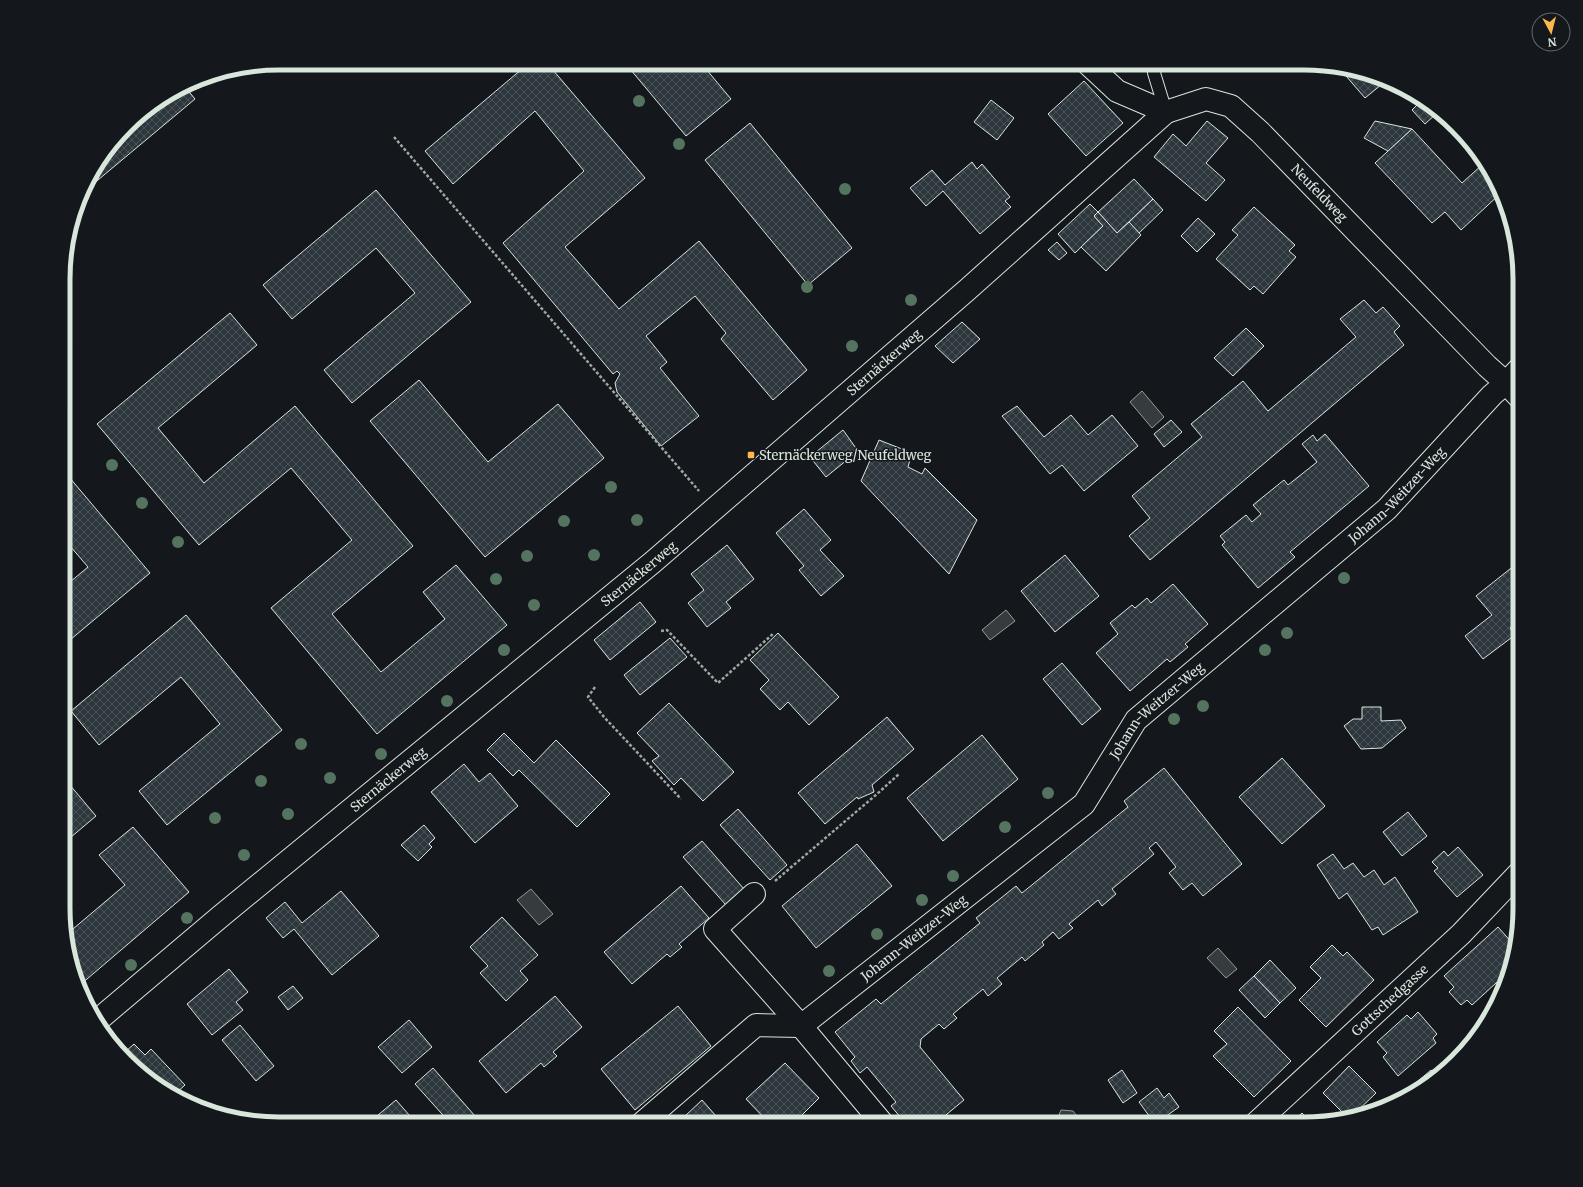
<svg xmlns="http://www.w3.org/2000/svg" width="1583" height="1187" font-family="Merriweather,serif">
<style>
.grass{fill:url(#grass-dots);stroke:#939e99}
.water{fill:#363b3e;stroke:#939e99}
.building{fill:url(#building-cross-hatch);stroke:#d8e6dc}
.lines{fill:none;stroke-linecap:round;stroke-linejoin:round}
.lane-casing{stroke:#d8e6dc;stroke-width:14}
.street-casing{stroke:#d8e6dc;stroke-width:24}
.secondary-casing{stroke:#d8e6dc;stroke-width:24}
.path{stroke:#9da8a2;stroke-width:2.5;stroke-dasharray:3 2;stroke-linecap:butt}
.lane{stroke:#14181c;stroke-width:12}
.street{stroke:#14181c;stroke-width:22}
.secondary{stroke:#14181c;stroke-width:22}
.tree{fill:#55745f}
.poi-dot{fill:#ffb74d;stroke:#14181c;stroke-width:1.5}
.labels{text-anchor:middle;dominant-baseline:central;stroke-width:3;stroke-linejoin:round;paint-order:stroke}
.street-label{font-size:13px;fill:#d8e6dc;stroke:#14181c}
.poi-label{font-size:13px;fill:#d8e6dc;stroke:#14181c;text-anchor:start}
.rim{fill:none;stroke:#d8e6dc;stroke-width:5}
</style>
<defs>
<pattern id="grass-dots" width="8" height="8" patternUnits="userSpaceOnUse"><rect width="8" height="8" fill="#202428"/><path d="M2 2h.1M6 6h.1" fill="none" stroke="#404447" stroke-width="1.8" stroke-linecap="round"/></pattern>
<pattern id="building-cross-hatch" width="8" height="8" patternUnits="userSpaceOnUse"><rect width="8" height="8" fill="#2c363c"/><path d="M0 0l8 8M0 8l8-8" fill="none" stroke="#4a5358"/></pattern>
</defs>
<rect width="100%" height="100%" fill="#14181c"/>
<path class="grass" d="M1108,63H1157L1154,73Z"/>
<g class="water">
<path d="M1142,391L1164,417L1152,428L1130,402Z"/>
<path d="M1006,610L1015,621L990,640L982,630Z"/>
<path d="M531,889L553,914L539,925L517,900Z"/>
<path d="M1218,948L1237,969L1226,978L1207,958Z"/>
<path d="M1061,1110L1073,1111L1083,1124H1060L1057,1120Z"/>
</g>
<g class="building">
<path d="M529,63H547L645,178L565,247L619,309L699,241L807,370L773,400L721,339L726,333L695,296L646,336L667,362L660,368L699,416L661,446L617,392L615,383L620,374L617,371L613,374L503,243L584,171L535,111L453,184L425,151Z"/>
<path d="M625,63H701L731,99L686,136Z"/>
<path d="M1340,69L1386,79L1387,80L1365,98Z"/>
<path d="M1084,81L1123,123L1086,156L1048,114Z"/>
<path d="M186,88L195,99L86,190L92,171L137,117Z"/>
<path d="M991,100L1014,118L997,140L974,122Z"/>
<path d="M1421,101L1438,112L1425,124L1412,110Z"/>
<path d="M1207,121L1228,138L1206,163L1225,180L1206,201L1154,157L1173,134L1186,146Z"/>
<path d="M1375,121L1412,129L1388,151L1364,138Z"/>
<path d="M750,123L852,248L808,285L705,160Z"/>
<path d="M1412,129L1462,183L1483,164L1498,184L1501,193L1461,230L1445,212L1432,223L1375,163Z"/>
<path d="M972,162L977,169L982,164L1010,197L1005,201L1011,207L980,234L943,191L926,206L910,188L932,170L945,185Z"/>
<path d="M1134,179L1153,199L1117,233L1098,212Z"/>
<path d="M376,190L471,302L352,403L324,370L415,293L376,248L292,319L263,285Z"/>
<path d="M1153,199L1163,210L1139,233L1129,222Z"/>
<path d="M1090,204L1098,212L1094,216L1103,226L1075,253L1058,234Z"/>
<path d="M1254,207L1295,245L1289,251L1296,257L1263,294L1254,286L1250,290L1216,259L1238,235L1232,230Z"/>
<path d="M1098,212L1117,233L1129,222L1141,235L1106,271L1081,247L1103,226L1094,216Z"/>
<path d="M1198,218L1215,234L1197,252L1181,236Z"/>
<path d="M1057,242L1067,253L1059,260L1048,250Z"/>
<path d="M1364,300L1376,313L1383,307L1400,326L1394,332L1404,345L1150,560L1129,536L1150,518L1132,496L1202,437L1191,424L1243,381L1268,411L1356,337L1340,319Z"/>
<path d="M230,313L257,345L158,428L204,483L295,406L413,546L332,614L381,672L445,619L423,592L456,565L507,625L377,734L271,608L352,540L291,468L199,545L97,424Z"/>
<path d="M962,322L980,339L953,363L935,346Z"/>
<path d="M1246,328L1264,346L1233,376L1214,358Z"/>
<path d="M419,380L488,462L558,404L604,458L485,557L370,421Z"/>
<path d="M1017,406L1044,437L1071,415L1088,435L1112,415L1138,446L1084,491L1062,465L1050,474L1002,416Z"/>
<path d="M1171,420L1182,432L1164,447L1154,434Z"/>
<path d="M843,430L858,451L826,477L810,457Z"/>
<path d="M1325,434L1369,486L1290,552L1295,557L1258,588L1222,545L1225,542L1220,536L1246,515L1252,522L1261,514L1253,505L1284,480L1288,485L1317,462L1302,444L1313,435L1317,441Z"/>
<path d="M879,440L907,451L911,456L908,467L922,474L925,468L977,520L949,574L861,481Z"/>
<path d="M64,471L150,573L64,645V587L88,567L64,539Z"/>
<path d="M804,509L831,540L820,550L844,576L821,596L799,570L804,566L776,533Z"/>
<path d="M727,545L754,579L726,602L731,608L707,627L688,603L704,590L691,574Z"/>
<path d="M1065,555L1099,596L1055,632L1021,591Z"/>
<path d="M1520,561V621L1510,628L1515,635L1483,659L1465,636L1492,615L1476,596Z"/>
<path d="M1173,584L1208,624L1185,644L1188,647L1170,662L1167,659L1130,691L1096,653L1118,634L1110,623L1132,605L1135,608L1147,598L1151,603Z"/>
<path d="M640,602L656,622L610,660L594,640Z"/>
<path d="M186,615L282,730L167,825L139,791L220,724L181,677L99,745L71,711Z"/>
<path d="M778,633L839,697L809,725L788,702L780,710L760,689L769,680L750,660Z"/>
<path d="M670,638L687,657L640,695L624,675Z"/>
<path d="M1062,663L1101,709L1082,725L1043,679Z"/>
<path d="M1520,677V696L1511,690Z"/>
<path d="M669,703L734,772L703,801L681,778L674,785L652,761L659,756L637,733Z"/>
<path d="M1362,707H1381V721L1401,720L1406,728L1382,748L1361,749L1344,726L1353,719H1362Z"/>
<path d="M887,717L914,749L872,785L874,792L858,799L857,797L825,824L798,793Z"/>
<path d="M504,733L534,763L556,740L610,794L577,827L519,770L513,776L487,750Z"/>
<path d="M982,735L1018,779L943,841L907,798Z"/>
<path d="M1282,758L1325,806L1282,844L1239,797Z"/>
<path d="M464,764L479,782L490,773L518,806L475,843L431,792Z"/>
<path d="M1164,768L1242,864L1203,896L1192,883L1183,890L1169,873L1176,867L1156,842L1149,848L1154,854L1112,889L1116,894L1102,906L1098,900L1069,924L1073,928L1059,939L1053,932L1042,942L1044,945L1025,961L1022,957L997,978L1002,984L988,996L983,989L953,1014L957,1018L944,1029L939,1024L921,1039L920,1047L964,1100L935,1124H916L912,1119L906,1124L891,1106L896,1102L867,1067L860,1073L851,1061L855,1057L835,1032L876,999L881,1004L980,923L976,918L1016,886L1022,893L1128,807L1124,801Z"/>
<path d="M64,778L96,816L64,843Z"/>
<path d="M738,809L787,865L770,880L720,825Z"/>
<path d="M1408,812L1427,836L1402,856L1383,832Z"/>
<path d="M424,825L435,838L429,844L432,847L418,861L401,845Z"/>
<path d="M133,827L189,892L80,985L67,934L125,885L99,855Z"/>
<path d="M702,841L744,889L726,905L683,857Z"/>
<path d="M857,844L892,886L816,948L782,906Z"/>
<path d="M1458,847L1483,875L1457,897L1434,871L1438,868L1432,862L1444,851L1448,856Z"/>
<path d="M1333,854L1344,869L1353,863L1364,877L1374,870L1384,885L1395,877L1418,912L1383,935L1378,927L1372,930L1347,893L1339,899L1317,865Z"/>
<path d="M681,886L709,918L679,944L682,947L670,957L667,954L632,984L604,952Z"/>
<path d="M341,891L379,936L332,975L294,929L283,938L266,918L285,902L302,923Z"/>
<path d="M502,917L538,955L520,971L528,980L506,1001L480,973L488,966L470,947Z"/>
<path d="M1498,927L1514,945L1507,973L1472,1005L1467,1000L1461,1005L1449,992L1454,987L1444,976Z"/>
<path d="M1332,945L1343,956L1347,952L1374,980L1326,1027L1299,1000L1321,978L1310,967Z"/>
<path d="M1270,960L1296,988L1280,1003L1254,976Z"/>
<path d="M229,969L248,992L236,1002L243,1010L212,1035L187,1004Z"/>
<path d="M1254,976L1280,1003L1265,1018L1239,990Z"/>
<path d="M293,986L303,998L288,1010L278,997Z"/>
<path d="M555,996L582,1027L553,1052L557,1056L544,1067L541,1063L506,1093L479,1061Z"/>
<path d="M678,1006L711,1046L635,1110L601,1069Z"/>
<path d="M1238,1007L1291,1061L1254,1097L1213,1056L1227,1044L1214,1031Z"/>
<path d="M1418,1012L1437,1034L1433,1038L1436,1043L1398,1076L1383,1057L1387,1053L1377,1042L1407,1015L1411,1019Z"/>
<path d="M409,1020L432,1047L402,1073L378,1047Z"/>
<path d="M240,1025L274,1066L256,1081L222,1040Z"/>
<path d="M134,1044L145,1055L151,1049L185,1085L175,1094L137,1070L124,1053Z"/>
<path d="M785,1063L819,1098L798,1119L803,1124H768L769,1123L746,1099Z"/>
<path d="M1349,1066L1376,1093L1349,1119L1323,1093Z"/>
<path d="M433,1068L482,1124H451L415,1084Z"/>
<path d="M1122,1070L1137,1093L1123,1103L1108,1080Z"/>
<path d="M1431,1070L1434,1075L1407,1095L1405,1092Z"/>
<path d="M1157,1088L1164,1098L1169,1093L1179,1107L1155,1124L1139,1102Z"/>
<path d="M396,1100L417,1124H386L378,1115Z"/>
<path d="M702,1100L723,1124H690L684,1117Z"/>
<path d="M1302,1113L1311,1123L1290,1124Z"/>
</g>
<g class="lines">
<g class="lane-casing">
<path id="lane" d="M1157,63L1154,73L1166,112"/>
</g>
<g class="street-casing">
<g id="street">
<path d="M754,894L715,929L801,1026L883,1124"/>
<path id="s1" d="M98,1020L221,916L653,562L967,290L1166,112"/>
<path id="s2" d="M641,1124L756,1025L801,1026L1084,804L1136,720L1387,509L1492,395L1506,383L1487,366L1260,132L1231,106L1206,99L1166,112L1117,91L1087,63"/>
<path id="s3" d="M1255,1124L1461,934L1520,872"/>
</g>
</g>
<g class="secondary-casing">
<path id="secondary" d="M1520,398L1506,383L1520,368"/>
</g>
<g class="path">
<path d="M394,137L699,491"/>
<path d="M661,631L667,630L718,683L774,633"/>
<path d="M595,687L588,697L604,717L681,799"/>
<path d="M775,881L877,794L899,774"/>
</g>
<use href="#lane" class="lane"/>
<use href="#street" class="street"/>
<use href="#secondary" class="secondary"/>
</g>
<g class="tree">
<circle cx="639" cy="101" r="6"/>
<circle cx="679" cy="144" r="6"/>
<circle cx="845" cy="189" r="6"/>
<circle cx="807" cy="287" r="6"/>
<circle cx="911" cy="300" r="6"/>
<circle cx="852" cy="346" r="6"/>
<circle cx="112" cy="465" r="6"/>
<circle cx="611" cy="487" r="6"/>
<circle cx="142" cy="503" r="6"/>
<circle cx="637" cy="520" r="6"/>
<circle cx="564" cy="521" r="6"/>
<circle cx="178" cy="542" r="6"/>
<circle cx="594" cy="555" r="6"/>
<circle cx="527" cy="556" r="6"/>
<circle cx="1344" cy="578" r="6"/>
<circle cx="496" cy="579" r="6"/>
<circle cx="534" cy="605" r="6"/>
<circle cx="1287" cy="633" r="6"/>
<circle cx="504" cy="650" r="6"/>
<circle cx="1265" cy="650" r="6"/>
<circle cx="447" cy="701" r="6"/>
<circle cx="1203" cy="706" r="6"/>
<circle cx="1174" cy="719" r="6"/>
<circle cx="301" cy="744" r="6"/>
<circle cx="381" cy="754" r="6"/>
<circle cx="330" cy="778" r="6"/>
<circle cx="261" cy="781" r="6"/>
<circle cx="1048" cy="793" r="6"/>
<circle cx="288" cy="814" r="6"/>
<circle cx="215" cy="818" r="6"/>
<circle cx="1005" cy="827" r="6"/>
<circle cx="244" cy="855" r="6"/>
<circle cx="953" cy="876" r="6"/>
<circle cx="922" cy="900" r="6"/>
<circle cx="187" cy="918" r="6"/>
<circle cx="877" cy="934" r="6"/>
<circle cx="131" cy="965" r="6"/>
<circle cx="829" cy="971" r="6"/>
</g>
<rect class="poi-dot" x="747" y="451" width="8" height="8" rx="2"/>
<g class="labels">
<g class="street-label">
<text transform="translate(1319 193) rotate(46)">Neufeldweg</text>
<text stroke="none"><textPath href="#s1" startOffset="1025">Sternäckerweg</textPath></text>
<text stroke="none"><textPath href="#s2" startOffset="1000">Johann-Weitzer-Weg</textPath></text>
<text stroke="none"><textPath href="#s1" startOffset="701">Sternäckerweg</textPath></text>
<text stroke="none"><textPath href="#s2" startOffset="676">Johann-Weitzer-Weg</textPath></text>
<text stroke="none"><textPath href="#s1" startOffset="377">Sternäckerweg</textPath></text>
<text stroke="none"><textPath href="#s2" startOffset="340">Johann-Weitzer-Weg</textPath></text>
<text stroke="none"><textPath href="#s3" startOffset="183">Gottschedgasse</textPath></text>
</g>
<g class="poi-label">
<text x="759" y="455">Sternäckerweg/Neufeldweg</text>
</g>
</g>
<path d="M0 0H1583V1187H0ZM279 70H1304A209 209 0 0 1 1513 279V908A209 209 0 0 1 1304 1117H279A209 209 0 0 1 70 908V279A209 209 0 0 1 279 70Z" fill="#14181c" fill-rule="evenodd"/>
<path class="rim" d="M279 70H1304A209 209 0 0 1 1513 279V908A209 209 0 0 1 1304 1117H279A209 209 0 0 1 70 908V279A209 209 0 0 1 279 70Z"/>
<g transform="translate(1551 32) rotate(173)"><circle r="19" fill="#14181c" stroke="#626a69"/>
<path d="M0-3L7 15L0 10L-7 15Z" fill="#ffb74d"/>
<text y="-6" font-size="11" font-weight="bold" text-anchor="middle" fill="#d8e6dc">N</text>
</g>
</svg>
